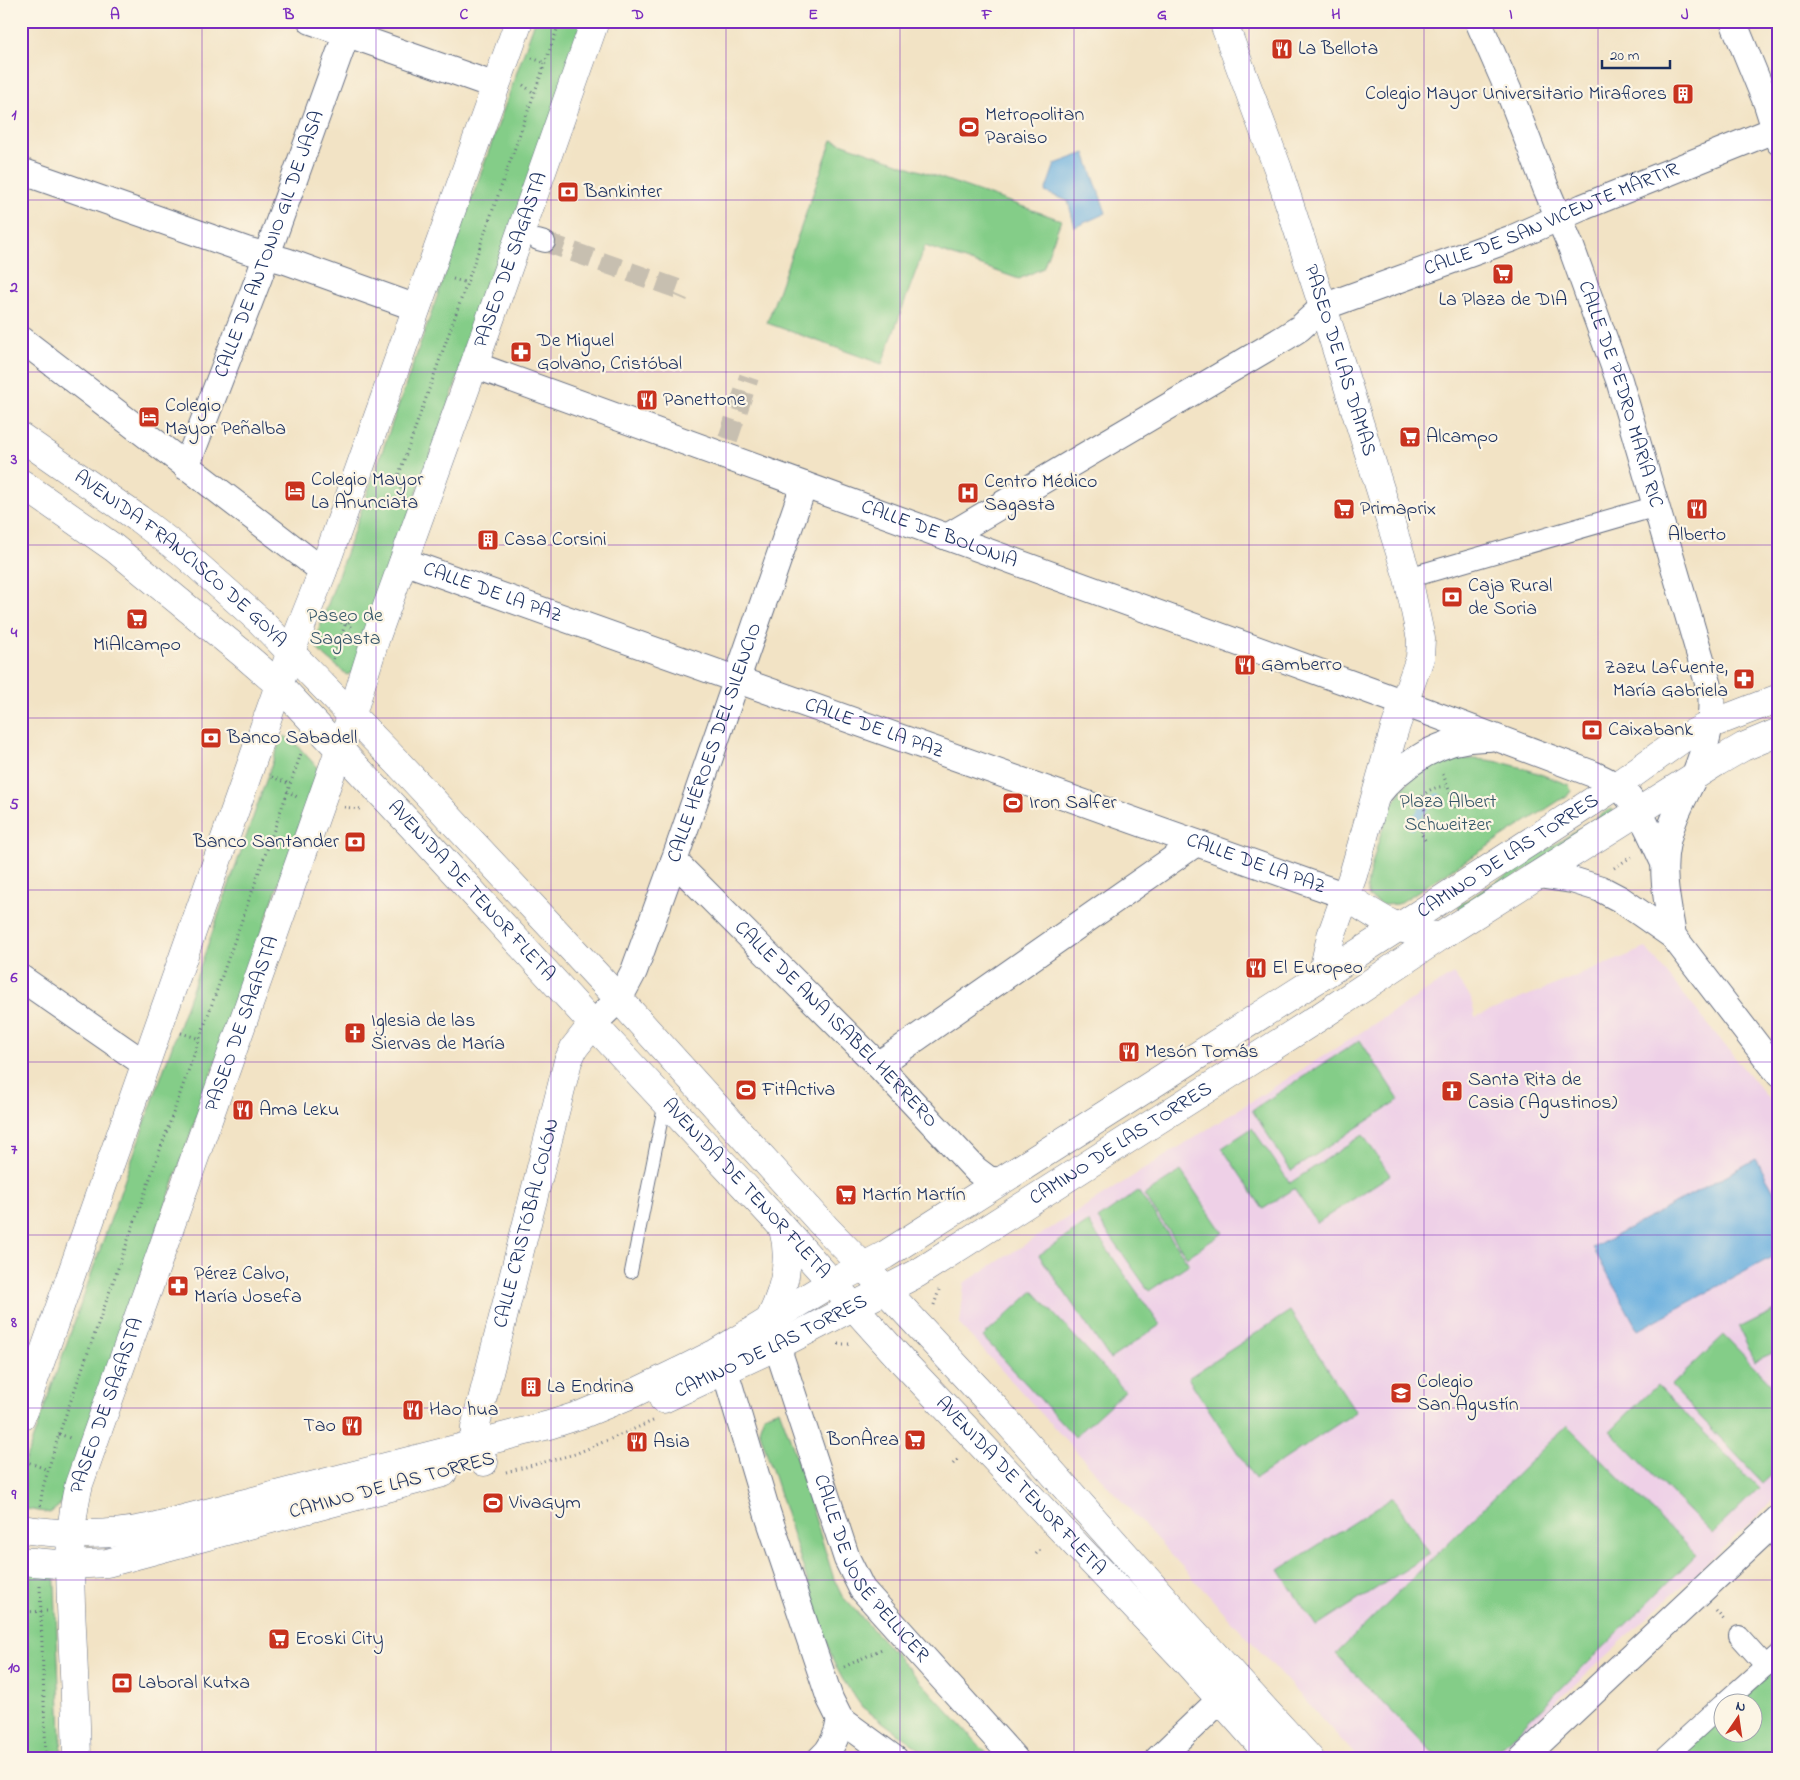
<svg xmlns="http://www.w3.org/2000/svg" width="1800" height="1780" font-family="'Indie Flower',sans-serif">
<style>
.built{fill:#eed0e7}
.green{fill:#84cd88;stroke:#507e73}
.water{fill:#69afdf;stroke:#426f9e}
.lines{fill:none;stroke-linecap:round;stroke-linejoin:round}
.stream{stroke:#69afdf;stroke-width:7}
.pedestrian-tunnel{stroke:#c7bfb0;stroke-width:20;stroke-dasharray:20 10;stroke-linecap:butt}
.service-casing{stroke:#666e82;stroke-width:14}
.pedestrian-casing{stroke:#666e82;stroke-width:22}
.minor-casing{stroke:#666e82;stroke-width:28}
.tertiary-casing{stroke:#666e82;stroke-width:29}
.secondary-casing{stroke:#666e82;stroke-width:29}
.primary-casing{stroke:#666e82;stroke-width:29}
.path{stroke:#666e82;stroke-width:3;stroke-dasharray:1 4;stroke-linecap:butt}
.service{stroke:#fff;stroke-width:12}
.pedestrian{stroke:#fff;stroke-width:20}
.minor{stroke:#fff;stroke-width:26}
.tertiary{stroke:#fff;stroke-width:28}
.secondary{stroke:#fff;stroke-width:28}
.primary{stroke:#fff;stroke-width:28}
.grid{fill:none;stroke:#7b2cbf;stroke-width:1;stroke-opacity:0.55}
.labels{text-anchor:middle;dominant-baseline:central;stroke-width:4.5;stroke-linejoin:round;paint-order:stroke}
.poi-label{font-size:20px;fill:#1b2f5e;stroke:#fcf5e5;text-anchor:start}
.street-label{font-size:20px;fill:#1b2f5e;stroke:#fcf5e5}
.park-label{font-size:20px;fill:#355668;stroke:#fcf5e5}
.neatline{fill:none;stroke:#7b2cbf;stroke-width:2}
.grid-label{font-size:16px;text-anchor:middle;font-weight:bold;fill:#7b2cbf}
</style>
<rect width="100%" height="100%" fill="#fcf5e5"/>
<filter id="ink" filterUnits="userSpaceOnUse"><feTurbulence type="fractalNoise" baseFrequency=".02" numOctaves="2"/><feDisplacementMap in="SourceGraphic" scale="10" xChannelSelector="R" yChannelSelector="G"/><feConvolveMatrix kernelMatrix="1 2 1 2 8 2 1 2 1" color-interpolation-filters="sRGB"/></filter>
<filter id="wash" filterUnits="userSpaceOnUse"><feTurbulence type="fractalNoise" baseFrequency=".0096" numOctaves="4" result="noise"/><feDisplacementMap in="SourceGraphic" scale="20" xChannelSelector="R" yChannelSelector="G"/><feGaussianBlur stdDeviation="1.12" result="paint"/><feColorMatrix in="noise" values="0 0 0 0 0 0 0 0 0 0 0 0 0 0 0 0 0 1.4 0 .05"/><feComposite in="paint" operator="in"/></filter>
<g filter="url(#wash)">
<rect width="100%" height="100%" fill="#f2e3c5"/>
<path class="built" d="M1646,948L1779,1112V1496L1494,1759H1359L960,1325L964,1283L1453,974L1471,998L1475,1017Z"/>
<g class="green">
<path d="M535,21H585L353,672L347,675L319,651L317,647V635Z"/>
<path d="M832,140L1061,220L1043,268L1019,279L925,246L882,364L767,323Z"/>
<path d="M285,736L296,744L317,767V774L62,1500L59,1506L50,1513L21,1508V1472L29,1450L280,741Z"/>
<path d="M1466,759C1502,758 1535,772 1569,785L1571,791L1568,795L1398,904L1383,905L1369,897L1367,889L1368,880C1378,842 1391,781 1432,766C1443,762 1454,760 1466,759Z"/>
<path d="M1612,809L1614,811L1462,913L1458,906L1609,810Z"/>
<path d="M1360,1040L1399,1100L1291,1171L1252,1110Z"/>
<path d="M1252,1128L1290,1183L1363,1135L1390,1175L1317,1223L1294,1189L1263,1209L1222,1148Z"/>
<path d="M1181,1171L1223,1233L1187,1257L1144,1195Z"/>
<path d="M1138,1191L1189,1264L1149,1291L1098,1219Z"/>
<path d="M1088,1222L1160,1325L1110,1359L1039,1255Z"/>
<path d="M1033,1291L1125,1391L1075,1437L983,1337Z"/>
<path d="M1779,1308V1350L1755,1361L1739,1328Z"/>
<path d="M1290,1311L1356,1412L1255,1479L1188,1378Z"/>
<path d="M1724,1335L1779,1392V1468L1763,1483L1671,1386Z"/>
<path d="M1657,1385L1759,1488L1712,1534L1610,1431Z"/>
<path d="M779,1409L791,1441L834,1579L842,1596L992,1759H933L862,1707L843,1680L833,1661L759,1429L764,1415Z"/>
<path d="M1567,1425L1696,1555L1490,1759H1438L1336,1654Z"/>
<path d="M1393,1497L1430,1554L1316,1627L1279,1570Z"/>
<path d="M21,1558L54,1562L62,1759H28L21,1623Z"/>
<path d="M1779,1664V1759H1673L1722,1715V1732H1752V1702H1736Z"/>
</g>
<g class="water">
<path d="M1085,153L1106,213L1075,227L1068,201L1045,192L1055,164Z"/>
<path d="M1756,1159L1779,1200V1253L1638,1330L1593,1248Z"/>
</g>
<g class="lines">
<path class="stream" d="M1411,826C1419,813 1425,805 1438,797"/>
</g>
</g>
<g filter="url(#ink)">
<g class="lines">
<g class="pedestrian-tunnel">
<path d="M545,242L681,290L678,297"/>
<path d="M728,439L749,377"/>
</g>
<g class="service-casing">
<path id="service" d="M631,1272L665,1102"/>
</g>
<g class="pedestrian-casing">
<g id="pedestrian">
<path d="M538,240L545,242"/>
<path d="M1408,578L1657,506"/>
<path d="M1739,1636L1766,1666"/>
<path d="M1725,1702L1779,1654"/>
<path d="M1663,1759L1722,1705"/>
</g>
</g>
<g class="minor-casing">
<g id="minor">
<path d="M311,21L496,86"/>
<path id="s1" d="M1478,21L1510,94L1546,188L1570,244L1619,380L1711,693C1714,721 1704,753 1693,779C1683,800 1672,819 1667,842C1660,873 1668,905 1673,936"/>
<path d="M1733,21L1767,104L1779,142"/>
<path d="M21,171L246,250L286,261L417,308"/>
<path d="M21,339L323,571"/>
<path id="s2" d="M474,365L1404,703L1593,774C1604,779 1615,784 1624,792C1642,811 1652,838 1663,861"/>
<path id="s3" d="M186,467L259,277L351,21"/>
<path id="s4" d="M947,537L1286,337L1300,328L1323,307L1513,238L1583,207L1779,128"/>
<path id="s5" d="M403,561L1346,896"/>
<path d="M1375,798C1402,763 1443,736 1489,738"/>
<path id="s6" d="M674,861L878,1065L976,1170L988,1179L1000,1181"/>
<path d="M1538,875L1572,880L1601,889L1620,899L1673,936L1779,1074"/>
<path d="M21,978L145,1064"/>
<path id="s7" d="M593,1024L619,999L634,971L674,861L804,485"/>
<path d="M878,1065L1196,843"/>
<path id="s8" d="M777,1346L847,1559L862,1589L1015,1759"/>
<path d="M716,1353L729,1384L767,1512L830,1699L840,1719L895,1759"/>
<path d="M820,1759C832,1749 838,1734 840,1719"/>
<path d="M1158,1759L1221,1699L1231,1682"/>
<path d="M1522,1759L1779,1518"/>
</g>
</g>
<g class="tertiary-casing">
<g id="tertiary">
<path id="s9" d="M1223,21L1278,169L1323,307L1408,578L1421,639L1420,658L1394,731L1353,875L1331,936L1322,976"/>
<path d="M1346,896C1374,915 1406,937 1441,936"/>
<path id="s10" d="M484,1462L474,1445L475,1428L568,1061L574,1048L593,1024"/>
</g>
</g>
<g class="secondary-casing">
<g id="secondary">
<path d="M290,654L323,571L519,21"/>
<path id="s11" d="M352,714L376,637L474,365L595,21"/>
<path id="s12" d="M339,749L425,840L593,1024L775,1219L904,1363L1186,1661L1273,1759"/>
<path d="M863,1266L996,1409L1183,1620L1310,1759"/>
<path d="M770,1319C784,1291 792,1260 783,1229"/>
</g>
</g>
<g class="primary-casing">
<g id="primary">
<path id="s13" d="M21,437L139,519L181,551L260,621L398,763L619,999L825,1227L863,1266"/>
<path d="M21,483L114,548L242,653L279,685L339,749"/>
<path id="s14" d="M663,1399L777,1346L918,1273L1321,1016L1441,936L1717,762L1743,747L1779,732"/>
<path d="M21,1417L290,654"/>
<path id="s15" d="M21,1529C64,1535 106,1537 148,1528L549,1425L583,1414L634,1393L686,1368L716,1353L831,1283L885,1255L1399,927L1616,786L1682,739L1709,725L1779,698"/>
<path d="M21,1561L70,1565L107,1563L443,1473"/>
<path id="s16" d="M77,1759C76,1715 74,1672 72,1629C70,1581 67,1532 79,1484L352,714"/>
</g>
</g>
<g class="path">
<path d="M1182,22L1183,21"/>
<path d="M532,58L545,63"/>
<path d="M523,85L534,93"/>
<path d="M453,279L467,283"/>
<path d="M401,489L399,474L560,21"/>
<path d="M332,618L353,628"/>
<path d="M333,659L345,625L355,617"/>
<path d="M1443,774L1456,809"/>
<path d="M272,777L290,784"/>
<path d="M287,791L297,797"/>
<path d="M344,807L360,809"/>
<path d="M1425,840L1420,832C1434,822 1426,814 1420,800C1427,789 1435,787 1447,786"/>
<path d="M1614,868L1634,855"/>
<path d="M181,1033L200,1039"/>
<path d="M934,1305L939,1290"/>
<path d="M838,1344H852"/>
<path d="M59,1434L70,1438"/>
<path d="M21,1459L27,1441"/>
<path d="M25,1461L48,1470"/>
<path d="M953,1464L958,1459"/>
<path d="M506,1472L575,1454L653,1421"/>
<path d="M40,1506L43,1487L59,1434L302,751"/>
<path d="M1036,1554L1040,1550"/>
<path d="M40,1586L46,1759"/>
<path d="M1716,1611L1725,1621"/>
<path d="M21,1612L48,1611"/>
<path d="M844,1667L884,1648"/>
<path d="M21,1712L24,1759"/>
</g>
<use href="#service" class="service"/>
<use href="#pedestrian" class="pedestrian"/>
<use href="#minor" class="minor"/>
<use href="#tertiary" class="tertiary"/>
<use href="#secondary" class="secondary"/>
<use href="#primary" class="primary"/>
</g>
</g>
<path class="grid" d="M202,21V1759M376,21V1759M551,21V1759M726,21V1759M900,21V1759M1074,21V1759M1249,21V1759M1424,21V1759M1598,21V1759M21,200H1779M21,372H1779M21,545H1779M21,718H1779M21,890H1779M21,1062H1779M21,1235H1779M21,1408H1779M21,1580H1779"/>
<defs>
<g id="restaurant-square" transform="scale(1.125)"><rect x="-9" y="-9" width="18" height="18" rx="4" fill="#c8321e" stroke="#fcf5e5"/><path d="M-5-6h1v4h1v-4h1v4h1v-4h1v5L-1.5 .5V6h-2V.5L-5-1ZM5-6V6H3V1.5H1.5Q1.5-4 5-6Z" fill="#fff"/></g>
<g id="building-square" transform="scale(1.125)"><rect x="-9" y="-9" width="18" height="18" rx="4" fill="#c8321e" stroke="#fcf5e5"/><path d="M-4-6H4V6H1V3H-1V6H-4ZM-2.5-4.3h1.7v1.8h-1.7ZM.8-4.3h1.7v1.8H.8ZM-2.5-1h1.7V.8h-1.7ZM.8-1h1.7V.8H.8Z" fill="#fff"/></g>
<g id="stadium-square" transform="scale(1.125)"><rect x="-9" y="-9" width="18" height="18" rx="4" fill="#c8321e" stroke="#fcf5e5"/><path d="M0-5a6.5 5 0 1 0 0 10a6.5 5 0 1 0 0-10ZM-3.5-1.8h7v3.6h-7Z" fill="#fff"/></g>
<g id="bank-square" transform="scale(1.125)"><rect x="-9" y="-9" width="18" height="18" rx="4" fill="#c8321e" stroke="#fcf5e5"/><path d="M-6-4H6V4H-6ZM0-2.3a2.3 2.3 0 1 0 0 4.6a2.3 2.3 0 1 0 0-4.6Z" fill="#fff"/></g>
<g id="supermarket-square" transform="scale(1.125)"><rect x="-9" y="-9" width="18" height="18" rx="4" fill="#c8321e" stroke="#fcf5e5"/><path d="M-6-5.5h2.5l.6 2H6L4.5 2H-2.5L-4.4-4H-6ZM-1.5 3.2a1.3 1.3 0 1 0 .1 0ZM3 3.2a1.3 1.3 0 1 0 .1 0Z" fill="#fff"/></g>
<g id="pharmacy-square" transform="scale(1.125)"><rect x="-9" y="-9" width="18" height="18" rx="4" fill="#c8321e" stroke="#fcf5e5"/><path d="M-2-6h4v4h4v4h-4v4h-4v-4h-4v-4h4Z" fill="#fff"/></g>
<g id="hotel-square" transform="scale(1.125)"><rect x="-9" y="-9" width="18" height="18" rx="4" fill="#c8321e" stroke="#fcf5e5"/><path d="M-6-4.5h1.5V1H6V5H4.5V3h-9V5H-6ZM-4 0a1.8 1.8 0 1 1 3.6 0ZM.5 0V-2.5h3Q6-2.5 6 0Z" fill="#fff"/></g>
<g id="hospital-square" transform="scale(1.125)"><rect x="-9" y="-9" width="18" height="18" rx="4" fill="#c8321e" stroke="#fcf5e5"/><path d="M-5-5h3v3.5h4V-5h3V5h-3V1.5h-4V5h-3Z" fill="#fff"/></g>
<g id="church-square" transform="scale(1.125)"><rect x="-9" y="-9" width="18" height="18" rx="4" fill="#c8321e" stroke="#fcf5e5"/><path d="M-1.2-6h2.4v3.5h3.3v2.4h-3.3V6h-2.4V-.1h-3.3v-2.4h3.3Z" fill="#fff"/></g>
<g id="school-square" transform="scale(1.125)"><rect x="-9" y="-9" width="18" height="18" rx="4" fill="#c8321e" stroke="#fcf5e5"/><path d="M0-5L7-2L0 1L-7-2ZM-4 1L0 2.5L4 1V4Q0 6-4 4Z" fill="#fff"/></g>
</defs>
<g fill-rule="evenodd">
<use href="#restaurant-square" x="1282" y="49"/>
<use href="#building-square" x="1683" y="94"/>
<use href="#stadium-square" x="969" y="127"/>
<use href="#bank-square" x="568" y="192"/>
<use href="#supermarket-square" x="1503" y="274"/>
<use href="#pharmacy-square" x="521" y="352"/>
<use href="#restaurant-square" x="647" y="400"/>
<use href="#hotel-square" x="149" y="417"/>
<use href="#supermarket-square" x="1410" y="437"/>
<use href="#hotel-square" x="295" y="491"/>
<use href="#hospital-square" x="968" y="493"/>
<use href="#supermarket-square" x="1344" y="509"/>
<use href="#restaurant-square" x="1697" y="509"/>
<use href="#building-square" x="488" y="540"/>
<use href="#bank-square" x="1452" y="597"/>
<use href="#supermarket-square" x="137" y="619"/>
<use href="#restaurant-square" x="1245" y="665"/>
<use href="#pharmacy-square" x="1744" y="679"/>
<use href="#bank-square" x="1592" y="730"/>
<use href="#bank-square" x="211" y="738"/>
<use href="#stadium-square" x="1013" y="803"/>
<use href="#bank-square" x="355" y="842"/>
<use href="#restaurant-square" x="1256" y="968"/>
<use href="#church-square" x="355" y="1033"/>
<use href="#restaurant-square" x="1129" y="1052"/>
<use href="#stadium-square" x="746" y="1090"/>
<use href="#church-square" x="1452" y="1091"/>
<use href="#restaurant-square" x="243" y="1110"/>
<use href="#supermarket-square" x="846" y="1195"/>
<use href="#pharmacy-square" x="178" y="1286"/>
<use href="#building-square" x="531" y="1387"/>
<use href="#school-square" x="1401" y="1393"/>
<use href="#restaurant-square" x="413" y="1410"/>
<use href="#restaurant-square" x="352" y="1426"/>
<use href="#supermarket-square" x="915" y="1440"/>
<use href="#restaurant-square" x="637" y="1442"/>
<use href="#stadium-square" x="493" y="1503"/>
<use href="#supermarket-square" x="279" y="1639"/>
<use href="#bank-square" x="122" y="1683"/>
</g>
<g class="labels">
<g class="poi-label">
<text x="1298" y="49">La Bellota</text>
<text x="1667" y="94" text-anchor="end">Colegio Mayor Universitario Miraflores</text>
<text x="985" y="115">Metropolitan<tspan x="985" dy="23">Paraiso</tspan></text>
<text x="584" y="192">Bankinter</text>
<text x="1503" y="300" text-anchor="middle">La Plaza de DIA</text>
<text x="537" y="341">De Miguel<tspan x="537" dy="23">Golvano, Cristóbal</tspan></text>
<text x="663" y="400">Panettone</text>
<text x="165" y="406">Colegio<tspan x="165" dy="23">Mayor Peñalba</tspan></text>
<text x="1426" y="437">Alcampo</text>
<text x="311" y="480">Colegio Mayor<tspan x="311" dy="23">La Anunciata</tspan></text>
<text x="984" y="482">Centro Médico<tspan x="984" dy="23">Sagasta</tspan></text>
<text x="1360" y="509">Primaprix</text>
<text x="1697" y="535" text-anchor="middle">Alberto</text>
<text x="504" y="540">Casa Corsini</text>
<text x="1468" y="586">Caja Rural<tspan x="1468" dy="23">de Soria</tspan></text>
<text x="137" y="645" text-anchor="middle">MiAlcampo</text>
<text x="1261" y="665">Gamberro</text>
<text x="1728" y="668" text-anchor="end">Zazu Lafuente,<tspan x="1728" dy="23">María Gabriela</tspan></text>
<text x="1608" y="730">Caixabank</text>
<text x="227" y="738">Banco Sabadell</text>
<text x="1029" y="803">Iron Salfer</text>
<text x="339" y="842" text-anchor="end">Banco Santander</text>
<text x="1272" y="968">El Europeo</text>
<text x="371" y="1021">Iglesia de las<tspan x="371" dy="23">Siervas de María</tspan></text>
<text x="1145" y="1052">Mesón Tomás</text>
<text x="1468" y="1080">Santa Rita de<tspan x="1468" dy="23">Casia (Agustinos)</tspan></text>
<text x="762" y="1090">FitActiva</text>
<text x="259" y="1110">Ama Leku</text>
<text x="862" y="1195">Martín Martín</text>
<text x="194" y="1274">Pérez Calvo,<tspan x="194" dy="23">María Josefa</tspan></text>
<text x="1417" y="1382">Colegio<tspan x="1417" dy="23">San Agustín</tspan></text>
<text x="547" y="1387">La Endrina</text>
<text x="429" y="1410">Hao hua</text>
<text x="336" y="1426" text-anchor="end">Tao</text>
<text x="899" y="1440" text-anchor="end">BonÀrea</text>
<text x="653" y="1442">Asia</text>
<text x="509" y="1503">VivaGym</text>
<text x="295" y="1639">Eroski City</text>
<text x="138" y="1683">Laboral Kutxa</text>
</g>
<g class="street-label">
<text stroke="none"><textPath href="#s4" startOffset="686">CALLE DE SAN VICENTE MÁRTIR</textPath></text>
<text stroke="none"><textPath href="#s3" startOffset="238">CALLE DE ANTONIO GIL DE JASA</textPath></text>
<text stroke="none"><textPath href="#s11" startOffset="481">PASEO DE SAGASTA</textPath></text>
<text stroke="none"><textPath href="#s9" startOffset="359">PASEO DE LAS DAMAS</textPath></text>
<text stroke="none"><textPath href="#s1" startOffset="400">CALLE DE PEDRO MARÍA RIC</textPath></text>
<text stroke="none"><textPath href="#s2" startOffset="495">CALLE DE BOLONIA</textPath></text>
<text stroke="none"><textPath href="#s13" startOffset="201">AVENIDA FRANCISCO DE GOYA</textPath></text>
<text stroke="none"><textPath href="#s5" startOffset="95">CALLE DE LA PAZ</textPath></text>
<text stroke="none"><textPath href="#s5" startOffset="500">CALLE DE LA PAZ</textPath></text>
<text stroke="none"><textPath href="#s7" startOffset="310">CALLE HÉROES DEL SILENCIO</textPath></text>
<text stroke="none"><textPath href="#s15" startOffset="1659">CAMINO DE LAS TORRES</textPath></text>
<text stroke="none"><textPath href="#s5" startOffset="905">CALLE DE LA PAZ</textPath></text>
<text stroke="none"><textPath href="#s12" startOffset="194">AVENIDA DE TENOR FLETA</textPath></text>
<text stroke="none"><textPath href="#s16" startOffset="764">PASEO DE SAGASTA</textPath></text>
<text stroke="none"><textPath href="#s6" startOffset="230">CALLE DE ANA ISABEL HERRERO</textPath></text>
<text stroke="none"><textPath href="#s14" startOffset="525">CAMINO DE LAS TORRES</textPath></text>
<text stroke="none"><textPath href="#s12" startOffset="599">AVENIDA DE TENOR FLETA</textPath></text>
<text stroke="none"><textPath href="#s10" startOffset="248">CALLE CRISTÓBAL COLÓN</textPath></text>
<text stroke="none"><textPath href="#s14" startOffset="120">CAMINO DE LAS TORRES</textPath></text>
<text stroke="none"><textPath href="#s16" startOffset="359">PASEO DE SAGASTA</textPath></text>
<text transform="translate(392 1486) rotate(-15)">CAMINO DE LAS TORRES</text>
<text stroke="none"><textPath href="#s12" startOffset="1004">AVENIDA DE TENOR FLETA</textPath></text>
<text stroke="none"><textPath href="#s8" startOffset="244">CALLE DE JOSÉ PELLICER</textPath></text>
</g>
<g class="park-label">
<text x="345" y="616">Paseo de<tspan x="345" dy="23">Sagasta</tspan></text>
<text x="1448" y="802">Plaza Albert<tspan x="1448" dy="23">Schweitzer</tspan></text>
</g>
</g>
<rect width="1800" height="1780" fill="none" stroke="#fcf5e5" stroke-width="55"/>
<g transform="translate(1738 1718) rotate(13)"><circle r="24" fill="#fcf5e5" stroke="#a2a6af"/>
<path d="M0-4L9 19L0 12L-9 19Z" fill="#c8321e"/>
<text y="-8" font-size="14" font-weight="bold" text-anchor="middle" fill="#1b2f5e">N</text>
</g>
<path d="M1602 60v8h68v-8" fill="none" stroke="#1b2f5e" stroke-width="2.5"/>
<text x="1610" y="60" font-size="15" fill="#1b2f5e" stroke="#fcf5e5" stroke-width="4" paint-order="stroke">20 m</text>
<rect x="28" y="28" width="1744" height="1724" class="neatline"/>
<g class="grid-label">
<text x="115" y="19">A</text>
<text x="289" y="19">B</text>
<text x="464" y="19">C</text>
<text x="638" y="19">D</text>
<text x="813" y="19">E</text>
<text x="987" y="19">F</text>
<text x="1162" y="19">G</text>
<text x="1336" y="19">H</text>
<text x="1511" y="19">I</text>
<text x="1685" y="19">J</text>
<text x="14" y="119">1</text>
<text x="14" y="292">2</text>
<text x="14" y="464">3</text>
<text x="14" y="637">4</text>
<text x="14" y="809">5</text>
<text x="14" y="982">6</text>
<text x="14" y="1154">7</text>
<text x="14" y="1327">8</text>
<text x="14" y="1499">9</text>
<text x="14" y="1672">10</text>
</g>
</svg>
